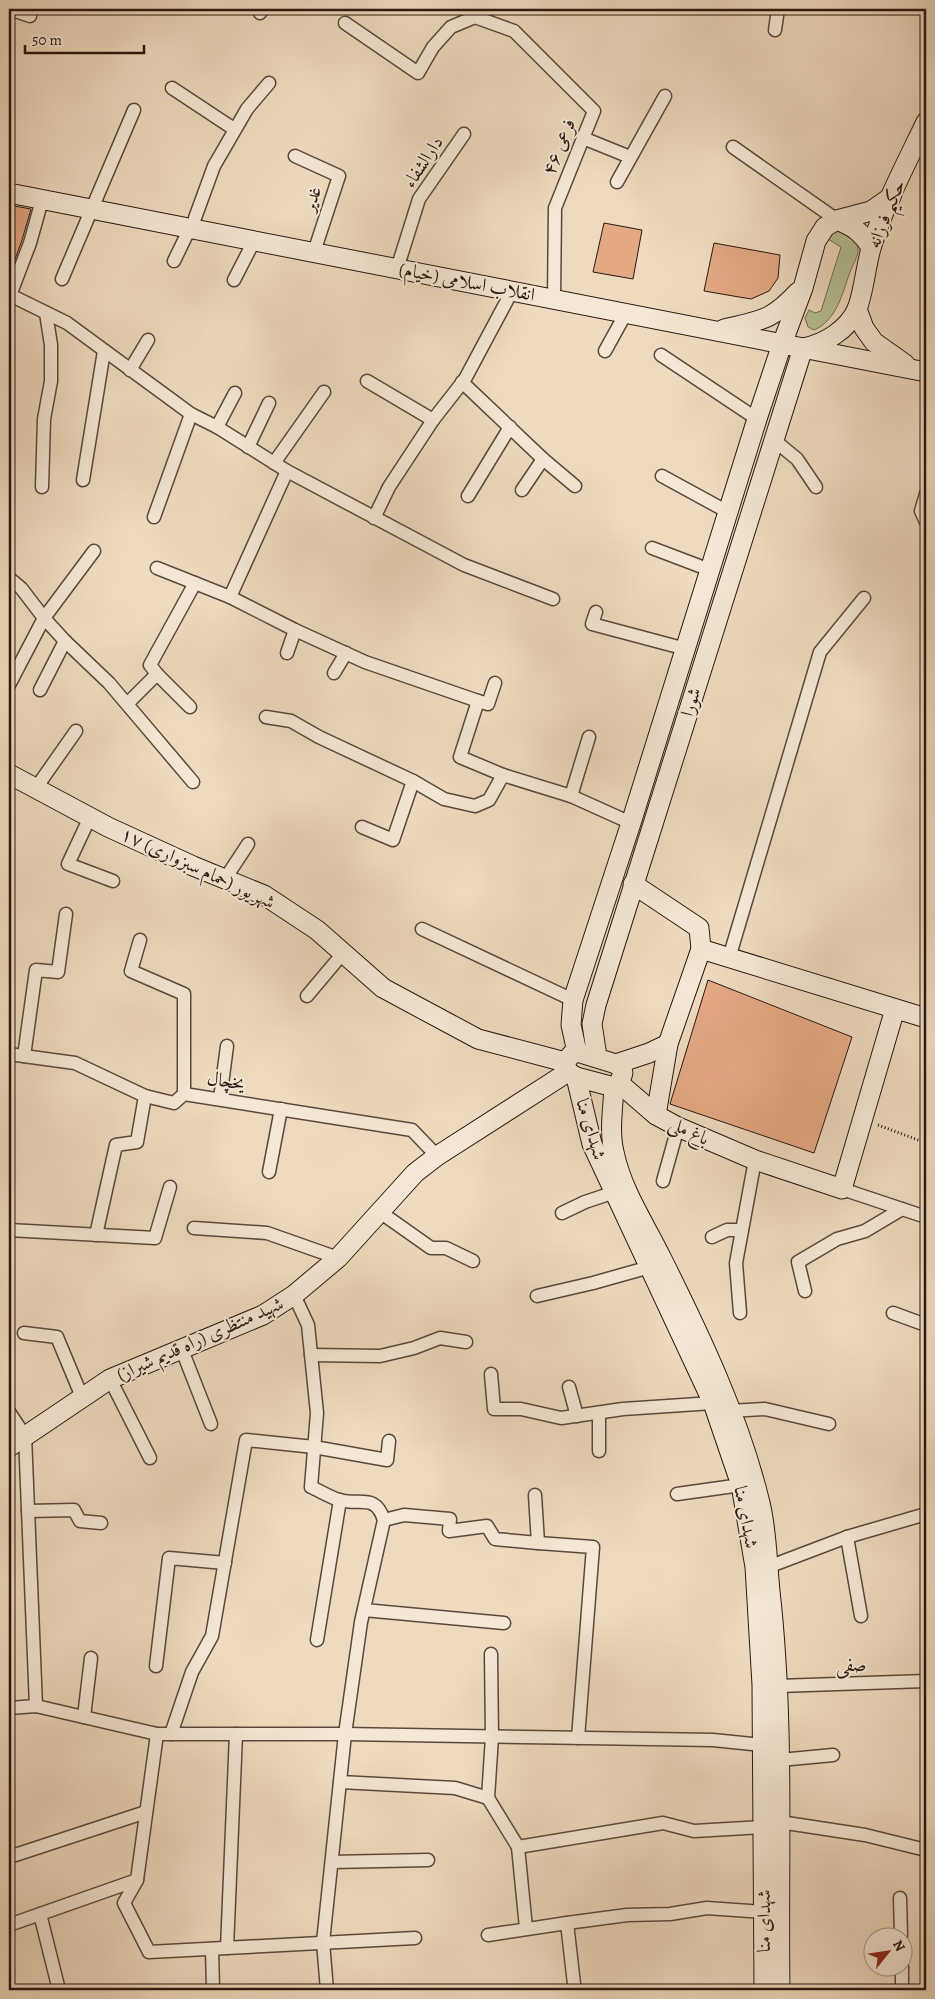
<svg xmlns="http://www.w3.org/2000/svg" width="935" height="1999" font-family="Alegreya,Amiri,serif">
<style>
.green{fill:#b7c093;stroke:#706c52}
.building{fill:#e4a883;stroke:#291711}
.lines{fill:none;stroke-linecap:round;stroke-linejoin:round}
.street-casing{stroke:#5a483c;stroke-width:15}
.secondary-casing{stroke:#291711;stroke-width:21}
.path{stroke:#291711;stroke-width:3;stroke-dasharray:1 2.5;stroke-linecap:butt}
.street{stroke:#f4e7d5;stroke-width:12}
.secondary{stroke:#f4e7d5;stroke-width:19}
.labels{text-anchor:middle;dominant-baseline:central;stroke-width:4;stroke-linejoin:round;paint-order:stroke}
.street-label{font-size:19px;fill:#291711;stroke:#f4e7d5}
</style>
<rect width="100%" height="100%" fill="#eedabe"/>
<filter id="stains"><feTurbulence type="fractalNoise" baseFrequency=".004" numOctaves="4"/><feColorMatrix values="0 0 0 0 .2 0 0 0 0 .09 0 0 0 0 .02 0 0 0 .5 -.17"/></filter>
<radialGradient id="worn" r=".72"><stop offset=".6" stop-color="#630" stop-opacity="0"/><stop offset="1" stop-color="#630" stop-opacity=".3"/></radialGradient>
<path class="green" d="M842,229C849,235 858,239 858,250C858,257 852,266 850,272C842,294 837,320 814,330L808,327L805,318L809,310L815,313L821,311L841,247L828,239L835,230Z"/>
<g class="building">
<path d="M9,205L31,209L22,240L9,276Z"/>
<path d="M604,223L642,230L633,279L593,272Z"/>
<path d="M714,243L780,255L778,278L769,291L751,299L704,291Z"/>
<path d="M708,980L852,1037L814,1153L670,1104Z"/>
</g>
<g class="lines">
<g class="street-casing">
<g id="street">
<path d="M9,9L30,16"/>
<path d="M478,9L475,17L514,31L594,111L555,208L554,299"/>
<path d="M260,13L263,9"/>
<path d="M345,23L418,73L433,47L451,27L475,17"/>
<path d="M775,30L778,9"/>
<path d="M172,88L234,129"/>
<path d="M583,138L630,157"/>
<path d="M733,147L837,220"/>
<path d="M295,156L339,176L314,252"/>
<path d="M617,182L665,96"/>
<path d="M195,218L214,166L247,109L269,83"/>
<path d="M174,261L190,228"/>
<path d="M397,269L419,199L464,134"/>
<path d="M62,279L134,110"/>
<path d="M234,280L254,241"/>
<path d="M10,295L67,323L191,414L217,427L287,471L464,565L553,599"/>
<path d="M9,298L30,243L42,200"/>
<path d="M605,351L626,313"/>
<path d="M661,355L757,419"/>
<path d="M130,370L148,340"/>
<path d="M367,381L433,420"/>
<path d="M462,382L543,459L575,486"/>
<path d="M217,427L235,393"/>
<path d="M774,440L797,459L816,487"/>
<path d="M248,447L269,403"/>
<path d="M274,463L324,392"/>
<path d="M662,476L728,512"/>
<path d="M83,480L104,351"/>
<path d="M42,487L44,419L51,381V345L46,313"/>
<path d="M522,490L543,459"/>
<path d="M926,494L921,511L926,522"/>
<path d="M468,496L510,427"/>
<path d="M154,517L191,414"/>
<path d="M374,518L389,487L433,420L465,379L512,291"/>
<path d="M652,548L710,570"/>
<path d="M94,551L44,618L65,641L109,683L193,782"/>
<path d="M157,568L230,597L295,630L365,662L478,701L488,704L495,683"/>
<path d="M9,578L21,588L44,618L9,685"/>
<path d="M230,597L287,471"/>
<path d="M596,612L592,624L686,649"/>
<path d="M287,653L295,630"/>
<path d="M334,673L346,653"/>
<path d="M157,674L190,707"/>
<path d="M40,690L65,641"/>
<path d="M478,701L460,757L503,775L571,796L631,823"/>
<path d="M127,704L157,674L150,665L195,583"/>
<path d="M266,717L291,721L319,737L413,781L444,799L475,806L489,800L503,775"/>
<path d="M36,788L76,731"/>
<path d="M571,796L589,737"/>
<path d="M90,817L68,864L113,881"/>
<path d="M362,827L393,840L413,781"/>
<path d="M225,879L248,844"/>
<path d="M422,929L573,1000"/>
<path d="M140,940L131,971L184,994V1094"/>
<path d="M729,958L820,652L864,598"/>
<path d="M307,996L344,952"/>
<path d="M9,1054L75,1063L145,1096L174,1103L184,1094L412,1130L437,1156"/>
<path d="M24,1056L36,970L58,972L66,914"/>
<path d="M220,1099L227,1046"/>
<path d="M269,1172L281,1109"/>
<path d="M663,1181L678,1127"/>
<path d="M842,1189L926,1217"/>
<path d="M380,1212L431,1248H446L473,1261"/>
<path d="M562,1213L585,1202L615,1192"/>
<path d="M194,1228L267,1233L338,1258"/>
<path d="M9,1230L155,1238L170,1187"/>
<path d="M96,1235L116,1145L137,1142L145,1096"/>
<path d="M712,1237L727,1230H742"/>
<path d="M805,1291L798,1262L837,1239L865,1231L902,1209"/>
<path d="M294,1295L308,1325L317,1413L311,1487C320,1491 330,1497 339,1500C361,1506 375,1493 384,1520L361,1622L345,1734L323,1942L327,1990"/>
<path d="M537,1296L593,1283L650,1267"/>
<path d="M740,1313L736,1263L755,1160"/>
<path d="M893,1313L926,1325"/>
<path d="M24,1333L57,1337L82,1397"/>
<path d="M182,1350L211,1424"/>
<path d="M311,1355L380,1356L414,1348L440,1338L466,1342"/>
<path d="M491,1374L494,1409H521L561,1418L623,1409L713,1403"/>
<path d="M110,1379L150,1458"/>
<path d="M569,1387L577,1416"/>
<path d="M730,1411L765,1409L829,1424"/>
<path d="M9,1412L25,1436L36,1706"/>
<path d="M599,1451V1413"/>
<path d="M677,1494L741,1485"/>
<path d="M28,1511L74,1510L80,1521L101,1523"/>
<path d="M384,1520L404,1515L450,1519L449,1531L487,1526L495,1539L538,1543L535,1495"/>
<path d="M847,1537L861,1616"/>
<path d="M538,1543L593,1547L578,1738"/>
<path d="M768,1567L847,1537L926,1514"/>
<path d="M364,1610L504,1623"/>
<path d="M317,1640L340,1500"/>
<path d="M491,1654L492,1737L488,1798L518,1847L526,1928"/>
<path d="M156,1666L169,1558L225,1563"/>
<path d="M778,1686L926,1681"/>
<path d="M9,1708L36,1706L157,1734H345L713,1740L762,1745"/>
<path d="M84,1717L91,1658"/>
<path d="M171,1734L192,1672L212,1636L246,1440L314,1447L387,1460L389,1441"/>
<path d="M780,1760L833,1755"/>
<path d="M340,1782L455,1788L488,1798"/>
<path d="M780,1822L865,1835L926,1850"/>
<path d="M518,1847L663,1823L694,1831L763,1827"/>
<path d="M9,1857L146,1812"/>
<path d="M332,1862L428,1860"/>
<path d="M137,1880L124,1903L149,1952L415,1938"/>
<path d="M900,1898L901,1936"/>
<path d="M40,1914L59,1990"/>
<path d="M567,1923L574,1984"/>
<path d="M9,1925L137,1880L157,1734"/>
<path d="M488,1935L567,1923L627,1915L670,1914L707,1908L764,1912"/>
<path d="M227,1948L236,1734"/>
<path d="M212,1949L213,1990"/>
<path d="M902,1966V1990"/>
</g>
</g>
<g class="secondary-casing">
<g id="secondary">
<path d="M9,193L926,372"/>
<path d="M837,220C854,227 860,231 871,247"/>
<path d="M857,309L864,328L874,342L905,364"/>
<path d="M724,329C762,320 771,321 798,292"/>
<path d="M9,774L108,827L193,866L264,895L317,930L383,988L450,1024L478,1039L565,1062"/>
<path d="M633,884L699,928L701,949"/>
<path d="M577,1052L571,1025L573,1000L631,823L757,419L782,344L803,288L816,241L825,227L837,220L871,211L891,197"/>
<path d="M577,1052L616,1064L621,1067L623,1073L619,1083L614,1087L576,1077L568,1072L565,1062L572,1054Z"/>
<path d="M597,1057L592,1024L596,1005L803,348C824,344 848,330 857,309C864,292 866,263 872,245C885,203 907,162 926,122"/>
<path d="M616,1064L649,1053L668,1044"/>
<path d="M576,1077L592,1144L713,1403L741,1485L755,1567L762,1685L764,1990"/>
<path d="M619,1083L656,1115L678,1127L755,1160L842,1189L895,1009"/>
<path d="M614,1087C613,1108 609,1131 614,1152C622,1191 645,1224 662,1259C700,1335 740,1419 760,1503C767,1531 767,1562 770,1591C785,1724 778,1857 780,1990"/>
<path d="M656,1115L668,1044L701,949L926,1018"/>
<path d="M9,1447L110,1379L263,1315L294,1295L338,1258L415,1173L437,1156L568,1072"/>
</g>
</g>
<path class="path" d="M878,1125L926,1143"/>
<use href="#street" class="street"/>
<use href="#secondary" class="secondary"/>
</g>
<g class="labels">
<g class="street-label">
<text transform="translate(559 147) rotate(-68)">فرعی ۴۶</text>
<text transform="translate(423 162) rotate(-57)">دارالشفاء</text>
<text transform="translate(312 199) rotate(-72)">غدیر</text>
<text transform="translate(886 214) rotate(-68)">حکیم فرزانه</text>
<text transform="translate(467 282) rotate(11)">انقلاب اسلامی (خیام)</text>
<text transform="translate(691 702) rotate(-72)">شورا</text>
<text transform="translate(198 868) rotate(25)">۱۷ شهریور (حمام سبزواری)</text>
<text transform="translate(226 1081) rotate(9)">یخچال</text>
<text transform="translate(591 1129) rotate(73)">شهدای منا</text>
<text transform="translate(689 1131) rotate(25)">باغ ملی</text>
<text transform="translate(200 1339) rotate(-24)">شهید منتظری (راه قدیم شیراز)</text>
<text transform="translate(746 1517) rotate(79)">شهدای منا</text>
<text transform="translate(851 1665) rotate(-2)">صفی</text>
<text transform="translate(764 1921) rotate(-90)">شهدای منا</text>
</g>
</g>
<rect width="935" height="1999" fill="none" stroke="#eedabe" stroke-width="30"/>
<rect x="10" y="10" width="915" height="1979" fill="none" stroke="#291711" stroke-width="2.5"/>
<rect x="15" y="15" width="905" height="1969" fill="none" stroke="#291711"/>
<g transform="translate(888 1952) rotate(60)"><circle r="24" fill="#f4e7d5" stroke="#a39487"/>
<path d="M0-4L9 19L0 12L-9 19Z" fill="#8f2418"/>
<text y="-8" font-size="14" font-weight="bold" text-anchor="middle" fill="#291711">N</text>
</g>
<path d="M25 45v8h119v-8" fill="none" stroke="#291711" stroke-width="2.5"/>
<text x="32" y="45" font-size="15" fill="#291711" stroke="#f4e7d5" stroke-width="4" paint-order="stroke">50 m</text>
<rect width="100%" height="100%" filter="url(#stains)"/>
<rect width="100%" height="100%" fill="url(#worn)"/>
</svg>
